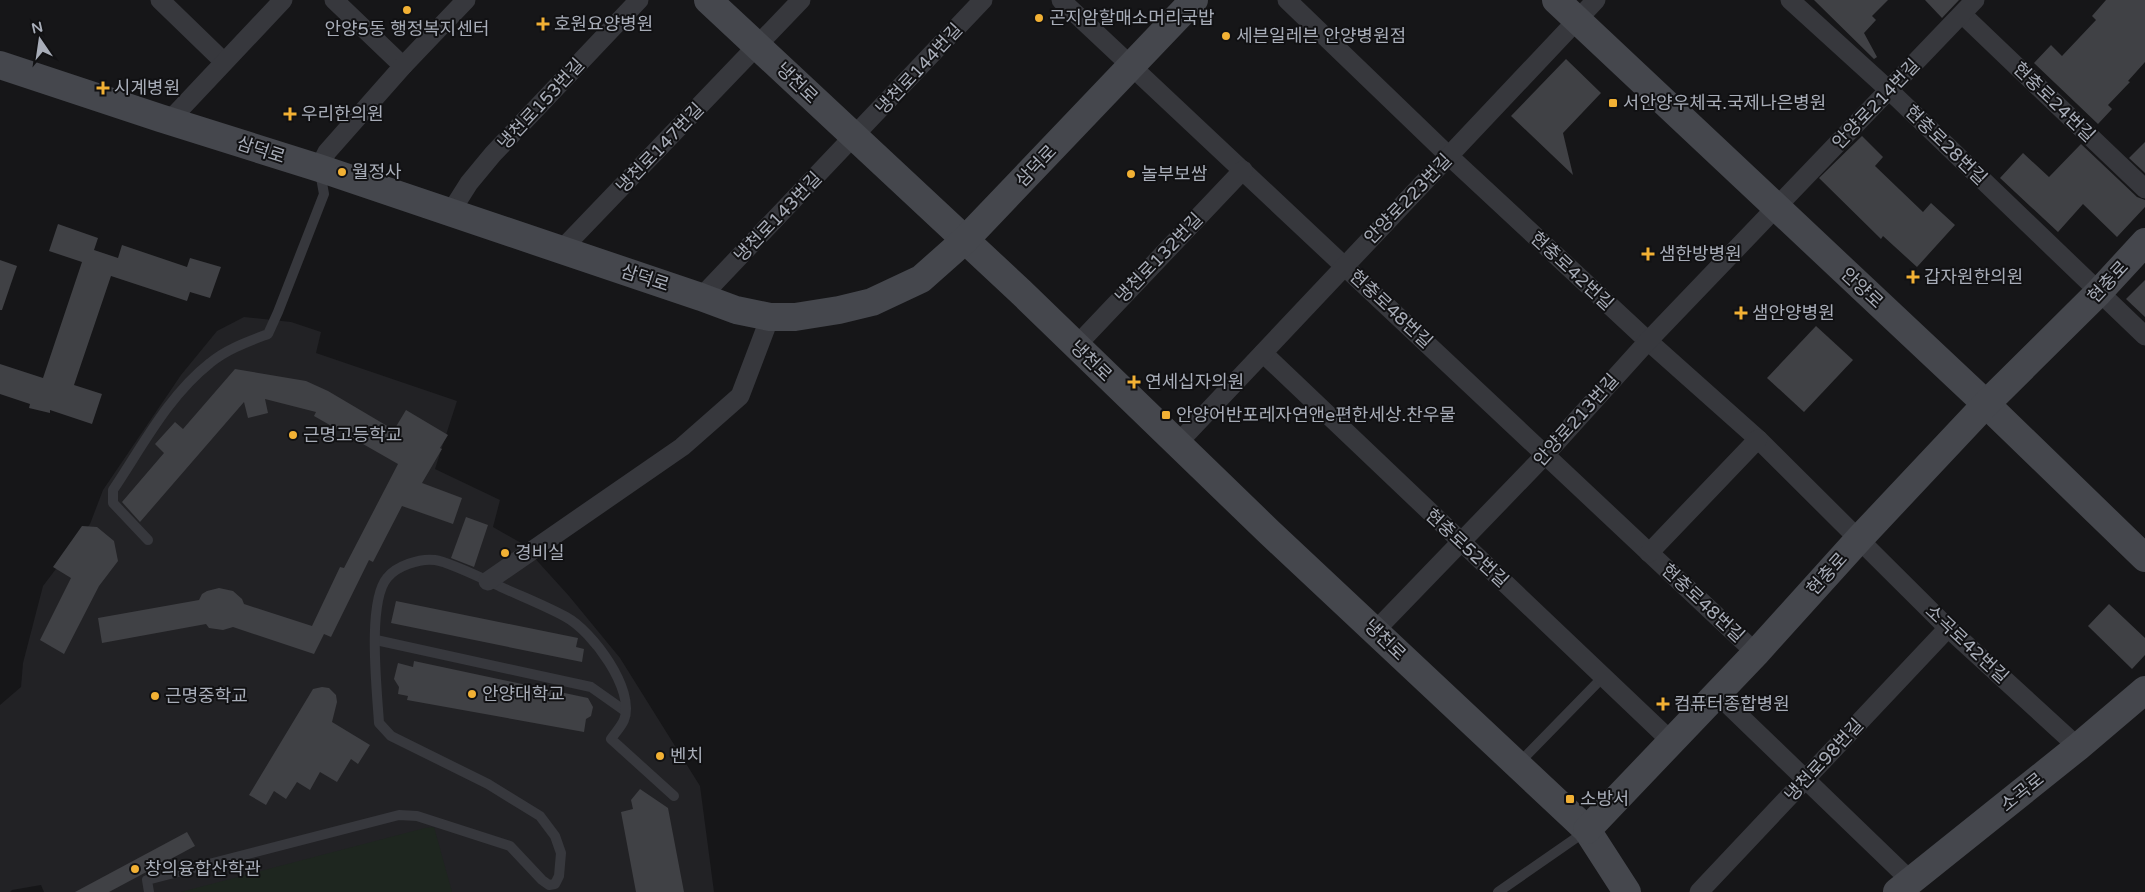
<svg xmlns="http://www.w3.org/2000/svg" width="2145" height="892" font-family="'Varela Round','Noto Sans KR',sans-serif">
<style>
.built{fill:#222225}
.grass{fill:#1e261f}
.building{fill:#404145}
.lines{fill:none;stroke-linecap:round;stroke-linejoin:round}
.lane{stroke:#37383d;stroke-width:10}
.street{stroke:#37383d;stroke-width:19}
.secondary{stroke:#45474d;stroke-width:28}
.poi-dot{fill:#f2b134;stroke:#111113;stroke-width:2}
.labels{text-anchor:middle;dominant-baseline:central;stroke-width:4;stroke-linejoin:round;paint-order:stroke}
.poi-label{font-size:18px;fill:#a8adb8;stroke:#111113;text-anchor:start}
.street-label{font-size:18px;fill:#a8adb8;stroke:#111113}
</style>
<rect width="100%" height="100%" fill="#161618"/>
<path class="built" d="M244,317L291,322L321,332L316,353L457,401L435,469L500,500L493,527L521,543L569,596L620,658L700,786L714,892H44L41,885L12,890L10,892H0V705L21,687L23,663L43,586L90,524L103,490L181,375L217,331Z"/>
<path class="grass" d="M434,827L452,892H181L425,828Z"/>
<g class="building">
<path d="M1814,0H1888L1872,16L1876,20L1864,33L1877,57L1874,59Z"/>
<path d="M1925,0H1959L1942,18Z"/>
<path d="M2106,0H2145V62L2128,81L2130,82L2108,105L2112,109L2098,124L2034,63L2051,45L2062,56L2096,20L2092,16Z"/>
<path d="M1566,59L1601,93L1563,133L1573,175L1511,116Z"/>
<path d="M1862,136L1883,157L1875,166L1923,212L1931,203L1955,225L1917,267L1883,236L1881,239L1819,178Z"/>
<path d="M2145,142V173L2129,158Z"/>
<path d="M2081,144L2137,197L2145,200V207L2117,237L2083,204L2058,232L2000,178L2023,153L2049,177Z"/>
<path d="M58,224L98,238L94,250L118,258L122,245L187,267L190,258L221,267L210,298L190,292L187,301L111,276L74,385L102,394L92,424L50,410V413L29,408L30,404L0,394V364L43,378L82,262L49,251Z"/>
<path d="M0,260L17,266L2,310H0Z"/>
<path d="M2145,280V317L2126,299Z"/>
<path d="M1816,326L1853,360L1804,412L1767,378Z"/>
<path d="M235,369L306,381L328,391L394,430L406,410L448,435L440,448L442,449L422,483L462,498L453,524L402,506L373,562L369,560L331,637L324,634L314,654L233,627L223,630L209,628L206,624L102,643L98,618L199,600L202,594L207,591L219,588L233,591L242,599L244,604L312,626L340,567L344,568L398,464L314,416L316,412L265,399L268,413L248,418L244,402L140,522L122,502L164,453L155,444L175,422L183,429Z"/>
<path d="M466,517L488,525L474,567L451,558Z"/>
<path d="M82,526L97,527L114,541L118,561L99,586L64,654L40,640L71,578L53,567Z"/>
<path d="M396,601L578,638L576,647L584,649L582,662L391,623Z"/>
<path d="M2109,604L2145,638V655L2132,669L2088,626Z"/>
<path d="M414,661L588,698L593,707L591,716L586,719L584,732L407,700L408,696L398,694L399,687L394,679L398,663L413,667Z"/>
<path d="M322,687L329,688L336,695L337,702L332,722L370,745L358,764L351,759L337,782L320,772L310,790L297,782L286,799L274,791L266,805L249,795L313,689Z"/>
<path d="M640,789L668,808L684,892H636L621,812L633,809L631,800Z"/>
<path d="M187,832L195,846L109,892H75Z"/>
</g>
<g class="lines">
<g class="lane">
<path d="M148,540L113,503V490C142,447 168,396 210,363C227,349 247,342 268,334L278,312L324,194L320,172"/>
<path d="M376,640L591,687L625,711"/>
<path d="M1518,764L1603,677"/>
<path d="M149,892L147,880L399,815L417,816L510,846L542,880L549,885L555,884L559,876L561,853L555,836L540,816L488,784L391,736L379,723C377,690 367,602 387,578C396,566 420,558 435,560C449,562 486,580 501,587C523,597 546,606 566,617C592,631 636,690 624,720C621,727 615,733 611,739L674,796"/>
<path d="M1498,892L1586,831"/>
</g>
<g class="street">
<path d="M160,0L224,62"/>
<path d="M334,0L403,66"/>
<path d="M1061,0L1756,653"/>
<path d="M1287,0L1449,156L1648,341L1758,439L1948,628L2078,747"/>
<path d="M1790,0L1890,91L2145,336"/>
<path d="M1962,14L2145,189"/>
<path d="M169,121L283,0"/>
<path d="M319,168L327,152L403,66L466,0"/>
<path d="M450,213L469,183L493,154L639,0"/>
<path d="M561,250L801,0"/>
<path d="M701,297L983,0"/>
<path d="M1076,346L1243,170"/>
<path d="M1263,353L1672,742"/>
<path d="M1177,444L1596,0"/>
<path d="M1649,553L1758,439"/>
<path d="M488,581L682,447L740,396L770,317"/>
<path d="M1375,631L1545,455L1648,341L1975,0"/>
<path d="M1717,694L1911,881"/>
<path d="M1699,892L1948,628"/>
</g>
<g class="secondary">
<path d="M708,0L1021,292L1268,531L1587,830L1627,892"/>
<path d="M1556,0L1986,404L2145,558"/>
<path d="M0,65L160,118L319,168L701,297L736,310L770,317H795L839,310L872,302L921,279L965,240L1194,0"/>
<path d="M1587,830L1756,653L1859,539L1986,404L2098,293L2145,242"/>
<path d="M1897,892L2078,747L2145,690"/>
</g>
</g>
<g class="poi-dot">
<circle cx="407" cy="10" r="5"/>
<circle cx="1039" cy="18" r="5"/>
<path d="M540.5 16.5h5v5h5v5h-5v5h-5v-5h-5v-5h5z"/>
<circle cx="1226" cy="36" r="5"/>
<path d="M100.5 80.5h5v5h5v5h-5v5h-5v-5h-5v-5h5z"/>
<rect x="1608" y="98" width="10" height="10" rx="2.5"/>
<path d="M287.5 106.5h5v5h5v5h-5v5h-5v-5h-5v-5h5z"/>
<circle cx="342" cy="172" r="5"/>
<circle cx="1131" cy="174" r="5"/>
<path d="M1645.5 246.5h5v5h5v5h-5v5h-5v-5h-5v-5h5z"/>
<path d="M1910.5 269.5h5v5h5v5h-5v5h-5v-5h-5v-5h5z"/>
<path d="M1738.5 305.5h5v5h5v5h-5v5h-5v-5h-5v-5h5z"/>
<path d="M1131.5 374.5h5v5h5v5h-5v5h-5v-5h-5v-5h5z"/>
<rect x="1161" y="410" width="10" height="10" rx="2.5"/>
<circle cx="293" cy="435" r="5"/>
<circle cx="505" cy="553" r="5"/>
<circle cx="472" cy="694" r="5"/>
<circle cx="155" cy="696" r="5"/>
<path d="M1660.5 696.5h5v5h5v5h-5v5h-5v-5h-5v-5h5z"/>
<circle cx="660" cy="756" r="5"/>
<rect x="1565" y="794" width="10" height="10" rx="2.5"/>
<circle cx="135" cy="869" r="5"/>
</g>
<g class="labels">
<g class="poi-label">
<text x="1049" y="18">곤지암할매소머리국밥</text>
<text x="554" y="24">호원요양병원</text>
<text x="407" y="29" text-anchor="middle">안양5동 행정복지센터</text>
<text x="1236" y="36">세븐일레븐 안양병원점</text>
<text x="114" y="88">시계병원</text>
<text x="1623" y="103">서안양우체국.국제나은병원</text>
<text x="301" y="114">우리한의원</text>
<text x="352" y="172">월정사</text>
<text x="1141" y="174">놀부보쌈</text>
<text x="1659" y="254">샘한방병원</text>
<text x="1924" y="277">갑자원한의원</text>
<text x="1752" y="313">샘안양병원</text>
<text x="1145" y="382">연세십자의원</text>
<text x="1176" y="415">안양어반포레자연앤e편한세상.찬우물</text>
<text x="303" y="435">근명고등학교</text>
<text x="515" y="553">경비실</text>
<text x="482" y="694">안양대학교</text>
<text x="165" y="696">근명중학교</text>
<text x="1674" y="704">컴퓨터종합병원</text>
<text x="670" y="756">벤치</text>
<text x="1580" y="799">소방서</text>
<text x="145" y="869">창의융합산학관</text>
</g>
<g class="street-label">
<text transform="translate(919 69) rotate(-47)">냉천로144번길</text>
<text transform="translate(797 83) rotate(44)">냉천로</text>
<text transform="translate(2054 102) rotate(44)">현충로24번길</text>
<text transform="translate(541 104) rotate(-47)">냉천로153번길</text>
<text transform="translate(1876 104) rotate(-46)">안양로214번길</text>
<text transform="translate(1946 145) rotate(44)">현충로28번길</text>
<text transform="translate(660 148) rotate(-46)">냉천로147번길</text>
<text transform="translate(261 150) rotate(18)">삼덕로</text>
<text transform="translate(1036 166) rotate(-46)">삼덕로</text>
<text transform="translate(1408 199) rotate(-46)">안양로223번길</text>
<text transform="translate(778 217) rotate(-46)">냉천로143번길</text>
<text transform="translate(1159 258) rotate(-46)">냉천로132번길</text>
<text transform="translate(1572 271) rotate(43)">현충로42번길</text>
<text transform="translate(645 278) rotate(18)">삼덕로</text>
<text transform="translate(2108 282) rotate(-47)">현충로</text>
<text transform="translate(1862 288) rotate(43)">안양로</text>
<text transform="translate(1391 309) rotate(43)">현충로48번길</text>
<text transform="translate(1091 361) rotate(44)">냉천로</text>
<text transform="translate(1576 420) rotate(-48)">안양로213번길</text>
<text transform="translate(1467 548) rotate(43)">현충로52번길</text>
<text transform="translate(1827 574) rotate(-48)">현충로</text>
<text transform="translate(1703 603) rotate(43)">현충로48번길</text>
<text transform="translate(1385 640) rotate(44)">냉천로</text>
<text transform="translate(1967 644) rotate(43)">소곡로42번길</text>
<text transform="translate(1824 760) rotate(-47)">냉천로98번길</text>
<text transform="translate(2022 792) rotate(-39)">소곡로</text>
</g>
</g>
<g transform="translate(40 40) rotate(347)" stroke="#111113" stroke-width="4" paint-order="stroke">
<path d="M0-4L9 19L0 12L-9 19Z" fill="#a8adb8"/>
<text y="-8" font-size="14" font-weight="bold" text-anchor="middle" fill="#a8adb8">N</text>
</g>
</svg>
